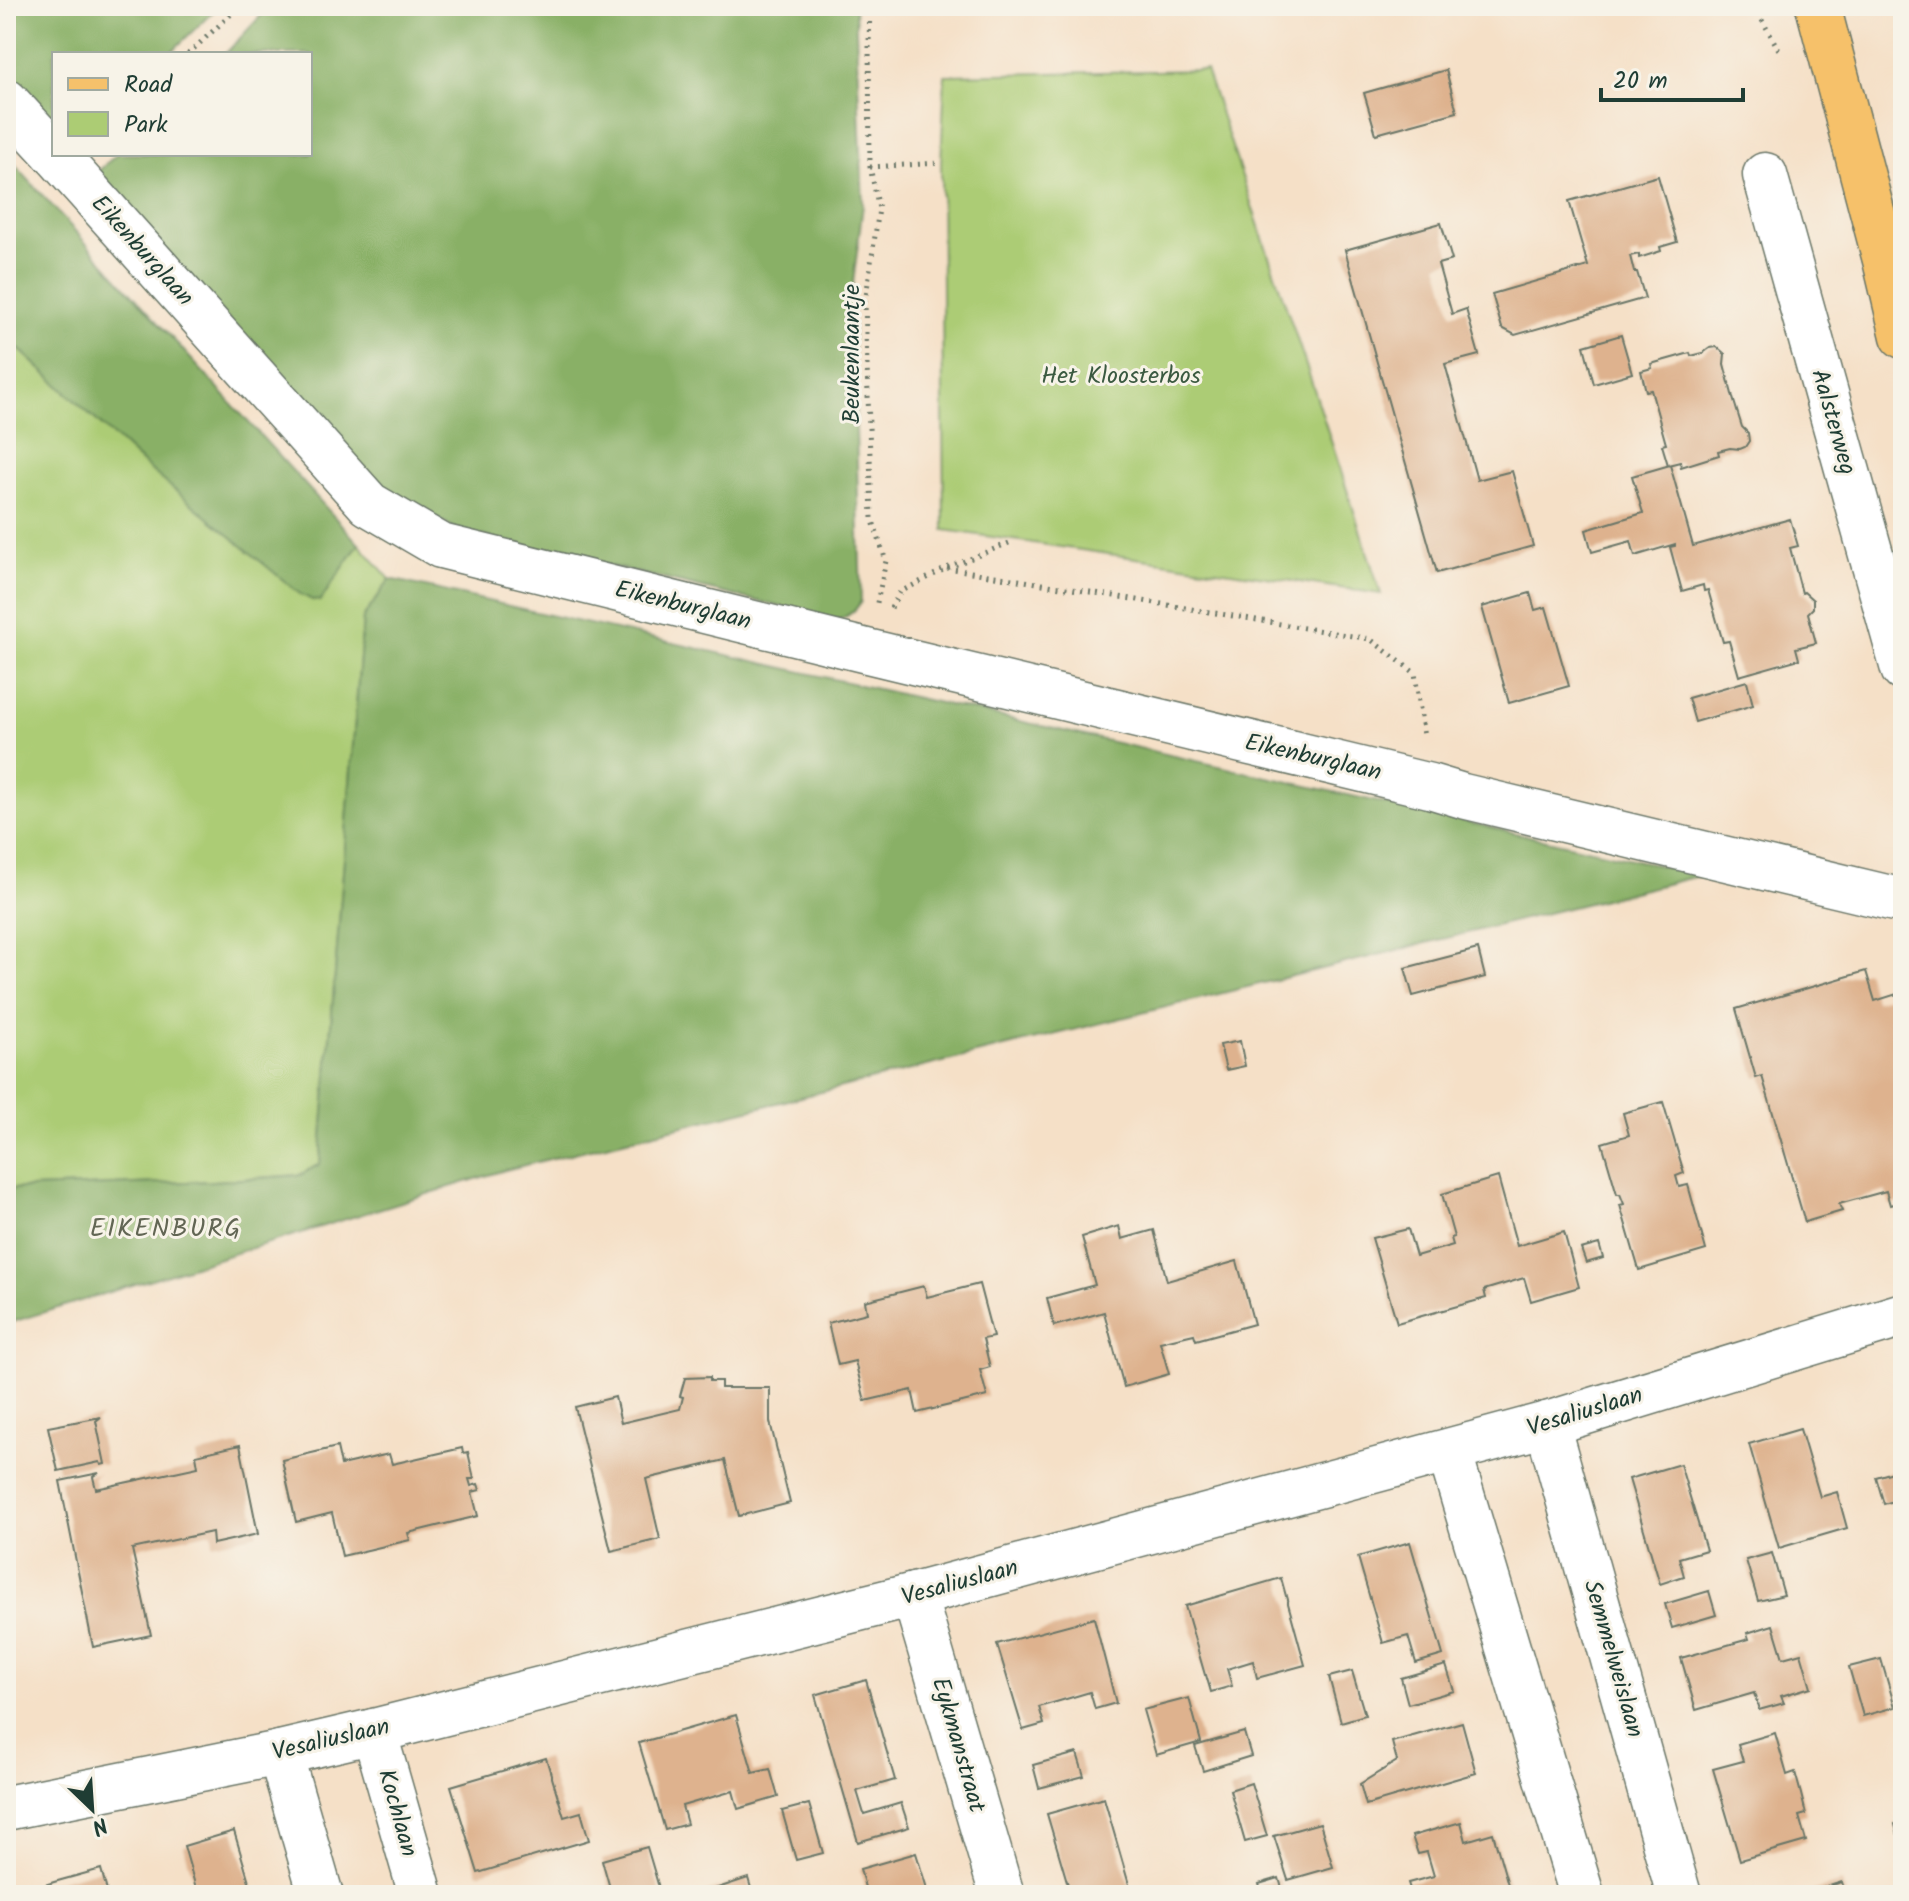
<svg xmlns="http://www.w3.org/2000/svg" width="1909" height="1901" font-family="Kalam,sans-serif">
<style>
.green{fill:#accc74;stroke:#668454;stroke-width:2}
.forest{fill:#89b066;stroke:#54764d;stroke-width:2}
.building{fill:#deb28e}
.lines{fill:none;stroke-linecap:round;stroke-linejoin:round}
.minor-casing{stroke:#6a7667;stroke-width:47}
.major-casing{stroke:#6a7667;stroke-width:47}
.path{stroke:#6a7667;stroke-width:5;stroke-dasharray:2 6;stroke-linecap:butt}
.minor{stroke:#fff;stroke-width:44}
.major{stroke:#f6c16b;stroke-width:44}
.labels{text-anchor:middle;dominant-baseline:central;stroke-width:6;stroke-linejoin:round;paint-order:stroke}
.street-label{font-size:24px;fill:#1f3d34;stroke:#f7f3e8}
.park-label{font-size:24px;fill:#3b5a41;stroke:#f7f3e8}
.neighbourhood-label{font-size:26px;letter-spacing:2px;fill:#626654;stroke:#f7f3e8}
</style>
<rect width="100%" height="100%" fill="#f7f3e8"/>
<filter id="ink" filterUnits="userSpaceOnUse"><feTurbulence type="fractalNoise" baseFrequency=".0125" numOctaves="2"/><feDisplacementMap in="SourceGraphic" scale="16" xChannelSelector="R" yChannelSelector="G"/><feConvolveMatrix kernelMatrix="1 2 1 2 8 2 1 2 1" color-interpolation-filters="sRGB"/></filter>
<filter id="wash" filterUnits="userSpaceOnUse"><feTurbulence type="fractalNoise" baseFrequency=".006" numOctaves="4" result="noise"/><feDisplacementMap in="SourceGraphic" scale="32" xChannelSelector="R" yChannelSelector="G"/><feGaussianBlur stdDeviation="1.8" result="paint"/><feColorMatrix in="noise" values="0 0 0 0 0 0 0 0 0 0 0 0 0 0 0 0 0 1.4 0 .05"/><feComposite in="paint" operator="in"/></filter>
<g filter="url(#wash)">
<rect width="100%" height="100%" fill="#f5e0c7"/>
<g class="green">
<path d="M1206,70L1317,398L1381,594L944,530L941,163L945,75Z"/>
<path d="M6,337L147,467L320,601L359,544L390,579L363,618L320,1164L300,1175L212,1181L6,1189Z"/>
</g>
<g class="forest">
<path d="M6,6H219L169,54H54V121L6,69Z"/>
<path d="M270,6H855L863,205L852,291L861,601C857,610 846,618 837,620L458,530L374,485L97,172L117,154H310V54H225Z"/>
<path d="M6,155L359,544L320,601L312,600L300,594L147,467L6,337Z"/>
<path d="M390,579L1702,875L505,1170L6,1324V1189L212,1181L300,1175L320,1164L363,618Z"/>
</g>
<g id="blocks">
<g class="building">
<path d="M1508,6H1533V7L1510,13Z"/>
<path d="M1446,70L1457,112L1376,134L1364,93Z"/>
<path d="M1658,176L1677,242L1660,247L1661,251L1639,258V254L1630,256L1634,272H1637L1645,298L1515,335L1502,328L1492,294L1588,266L1569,201Z"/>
<path d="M1441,223L1452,260L1438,264L1452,314L1466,309L1479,355L1445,364L1477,480L1512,471L1533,546L1437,573L1345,250Z"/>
<path d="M1621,335L1632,373L1594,384L1584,346Z"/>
<path d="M1717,347L1725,354L1724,364L1733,398L1742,427L1748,433L1749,441L1745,447L1740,449L1730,448L1718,451L1719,455L1681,467L1680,462L1668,465L1662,445L1666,444L1659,419L1651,390L1646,391L1641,371L1652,368L1651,364L1690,353L1691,356L1703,353L1710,348Z"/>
<path d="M1670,465L1693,546L1790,519L1798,546L1790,548L1802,593L1804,592L1813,600V608L1808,613L1816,643L1796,648L1799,659L1739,676L1729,641L1723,642L1708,590L1704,591L1703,585L1682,591L1670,547L1675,546V544L1635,556L1631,541L1592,552L1586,530L1643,513L1632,476Z"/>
<path d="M1530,593L1535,610L1546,607L1569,686L1509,703L1482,607Z"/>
<path d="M1747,681L1753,705L1695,722L1688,698Z"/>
<path d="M1478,949L1485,977L1413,996L1405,968Z"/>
<path d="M1866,971L1875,1001L1903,992V1201L1890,1205L1886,1191L1839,1204L1842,1211L1805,1222L1762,1076L1756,1078L1736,1009Z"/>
<path d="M1240,1041L1245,1066L1226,1070L1220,1045Z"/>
<path d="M1663,1102L1684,1173L1676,1176L1679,1187L1688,1185L1706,1250L1639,1270L1620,1205L1624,1204L1620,1194H1617L1602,1143L1629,1135L1623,1113Z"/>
<path d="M1498,1177L1517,1246L1564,1232L1579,1287L1531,1301L1524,1278L1484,1290L1486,1298L1397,1323L1372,1238L1408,1229L1416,1256L1453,1245L1451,1238L1454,1237L1442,1194Z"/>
<path d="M1119,1226L1122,1239L1154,1230L1167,1281L1237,1261L1254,1324L1196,1340L1194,1334L1160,1342L1169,1374L1124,1387L1104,1312L1054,1326L1047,1298L1095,1285L1082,1237Z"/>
<path d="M1599,1244L1603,1258L1586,1263L1581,1249Z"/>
<path d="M979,1284L993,1337L983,1339L990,1367L980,1370L987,1396L917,1413L912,1390L865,1401L855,1361L838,1365L828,1323L867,1313L865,1301L924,1286L927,1297Z"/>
<path d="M710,1377V1381H721V1388H770V1422L790,1503L739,1516L725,1460L646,1479L660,1539L611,1551L575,1407L615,1397L621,1423L680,1409L683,1397L680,1396L685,1378Z"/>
<path d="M101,1417L96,1421L105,1464L101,1465L100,1462L58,1471L48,1427Z"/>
<path d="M1800,1429L1820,1497L1837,1492L1847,1528L1779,1548L1749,1444Z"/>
<path d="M240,1445L258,1534L213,1544L212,1532L132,1549L151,1635L93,1647L60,1481L99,1473L93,1477L96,1489L198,1467L196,1455Z"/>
<path d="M337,1447L341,1465L389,1454L392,1464L462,1448L463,1453L468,1452L474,1479H469L471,1486L478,1484L480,1490L472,1492L478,1516L408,1533L410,1540L342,1556L332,1513L296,1522L282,1460Z"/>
<path d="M1680,1464L1706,1550L1679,1558L1684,1576L1660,1584L1629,1479Z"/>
<path d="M1903,1469V1498L1884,1504L1876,1477Z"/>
<path d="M1410,1542L1443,1655L1416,1663L1408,1636L1383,1643L1358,1557Z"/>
<path d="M1772,1553L1784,1595L1758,1601L1746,1560Z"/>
<path d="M1281,1578L1305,1665L1257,1678L1253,1661L1227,1669L1232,1686L1211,1692L1206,1675H1205L1185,1606Z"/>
<path d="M1709,1591L1716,1615L1672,1628L1665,1604Z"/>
<path d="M1094,1618L1116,1703L1095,1709L1090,1692L1039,1707L1044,1724L1023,1730L997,1644Z"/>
<path d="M1773,1625L1783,1658L1801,1653L1811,1687L1781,1696L1784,1703L1759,1710L1754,1693L1696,1710L1681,1658L1749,1639L1747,1633Z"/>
<path d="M1881,1659L1895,1707L1863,1716L1849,1667Z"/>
<path d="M1446,1665L1454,1691L1408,1704L1401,1678Z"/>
<path d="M1352,1671L1365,1715L1341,1722L1329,1677Z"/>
<path d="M866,1680L895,1780L857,1791L864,1814L901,1803L909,1827L858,1842L815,1695Z"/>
<path d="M1189,1698L1201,1742L1156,1755L1143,1710Z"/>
<path d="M736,1715L753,1773L770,1769L778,1797L738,1809L733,1791L682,1806L687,1824L665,1830L639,1743Z"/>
<path d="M1462,1722L1476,1773L1366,1805L1360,1784L1397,1761L1392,1742Z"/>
<path d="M1244,1732L1251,1756L1203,1771L1195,1746Z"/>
<path d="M1775,1733L1787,1775L1795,1772L1801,1794L1806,1814L1799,1816L1806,1841L1740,1860L1713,1769L1743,1761L1738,1744Z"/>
<path d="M1077,1753L1084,1776L1039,1788L1033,1765Z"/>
<path d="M546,1758L564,1817L581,1812L589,1840L478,1873L451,1786Z"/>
<path d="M1251,1783L1267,1836L1245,1842L1230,1790Z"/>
<path d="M1104,1798L1132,1895H1071L1047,1814Z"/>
<path d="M809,1804L823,1853L796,1860L782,1811Z"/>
<path d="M1903,1821V1850H1902L1895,1824Z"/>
<path d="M1461,1822L1466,1841L1493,1833L1511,1895H1412L1408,1883L1434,1876L1427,1852L1418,1854L1412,1836Z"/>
<path d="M1320,1823L1333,1867L1288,1880L1274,1836Z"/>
<path d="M234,1831L253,1895H198L184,1846Z"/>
<path d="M647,1847L660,1891L647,1895H612L602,1860Z"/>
<path d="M916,1853L929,1895H867L860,1869Z"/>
<path d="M101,1869L108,1895H14L54,1882Z"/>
<path d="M748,1878L753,1895H707L706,1892Z"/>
<path d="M1279,1878L1284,1895H1262L1259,1884Z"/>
<path d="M1842,1882L1846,1895H1803V1894Z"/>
</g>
</g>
</g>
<g filter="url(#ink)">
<use href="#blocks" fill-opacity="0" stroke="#6a7667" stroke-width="2"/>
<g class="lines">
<g class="minor-casing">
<g id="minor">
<path d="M6,101L54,153"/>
<path d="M55,154L369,504L441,546L867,651L1430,786L1463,796L1903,901"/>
<path d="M1765,175L1903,669"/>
<path d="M1547,1424L1679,1895"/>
<path d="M1449,1451L1582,1895"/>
<path d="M914,1595L1002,1895"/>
<path d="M374,1731L421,1895"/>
<path d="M280,1753L321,1895"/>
<path d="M6,1808L280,1753L374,1731L914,1595L1547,1424L1903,1315"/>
</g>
</g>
<g class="major-casing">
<path id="major" d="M1818,6L1885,260L1903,336"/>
</g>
<g class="path">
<path d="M870,6L869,43L870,167L879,209L865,303L872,518L886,561L876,607"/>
<path d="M1754,6L1779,50"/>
<path d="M188,54L240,6"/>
<path d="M870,167L941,163"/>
<path d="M947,568L1370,639L1415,673L1424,738"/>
<path d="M891,608L900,592L947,568L1014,541"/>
</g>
<use href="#minor" class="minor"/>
<use href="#major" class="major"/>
</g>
</g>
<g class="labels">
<g class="street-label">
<text transform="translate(142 251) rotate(48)">Eikenburglaan</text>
<text transform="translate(852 354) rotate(-90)">Beukenlaantje</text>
<text transform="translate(1833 422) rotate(74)">Aalsterweg</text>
<text transform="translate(683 606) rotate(14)">Eikenburglaan</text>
<text transform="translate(1313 758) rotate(13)">Eikenburglaan</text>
<text transform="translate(1585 1412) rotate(-17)">Vesaliuslaan</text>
<text transform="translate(960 1583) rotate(-15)">Vesaliuslaan</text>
<text transform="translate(1613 1659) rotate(74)">Semmelweislaan</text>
<text transform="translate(331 1740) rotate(-13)">Vesaliuslaan</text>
<text transform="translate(958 1745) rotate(74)">Eykmanstraat</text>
<text transform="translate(397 1813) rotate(74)">Kochlaan</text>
</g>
<g class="park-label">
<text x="1121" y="376">Het Kloosterbos</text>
</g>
<g class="neighbourhood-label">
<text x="166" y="1229">EIKENBURG</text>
</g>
</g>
<rect width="1909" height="1901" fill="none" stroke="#f7f3e8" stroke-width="32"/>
<rect x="52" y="52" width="260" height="104" fill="#f7f3e8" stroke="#a1aaa0" stroke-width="2"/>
<rect x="68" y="78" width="40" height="12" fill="#f6c16b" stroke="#a1aaa0" stroke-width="2"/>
<text x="124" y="92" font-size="24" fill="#1f3d34">Road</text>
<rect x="68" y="112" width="40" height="24" fill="#accc74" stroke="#a1aaa0" stroke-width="2"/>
<text x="124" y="132" font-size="24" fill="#1f3d34">Park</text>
<g transform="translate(92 1809) rotate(155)" stroke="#f7f3e8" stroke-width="6" paint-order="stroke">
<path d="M0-6L14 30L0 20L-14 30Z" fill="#1f3d34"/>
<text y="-12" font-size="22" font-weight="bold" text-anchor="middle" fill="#1f3d34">N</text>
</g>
<path d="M1601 88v12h142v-12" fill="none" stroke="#1f3d34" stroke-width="4"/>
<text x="1613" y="88" font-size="24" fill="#1f3d34" stroke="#f7f3e8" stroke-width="6" paint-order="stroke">20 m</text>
</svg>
